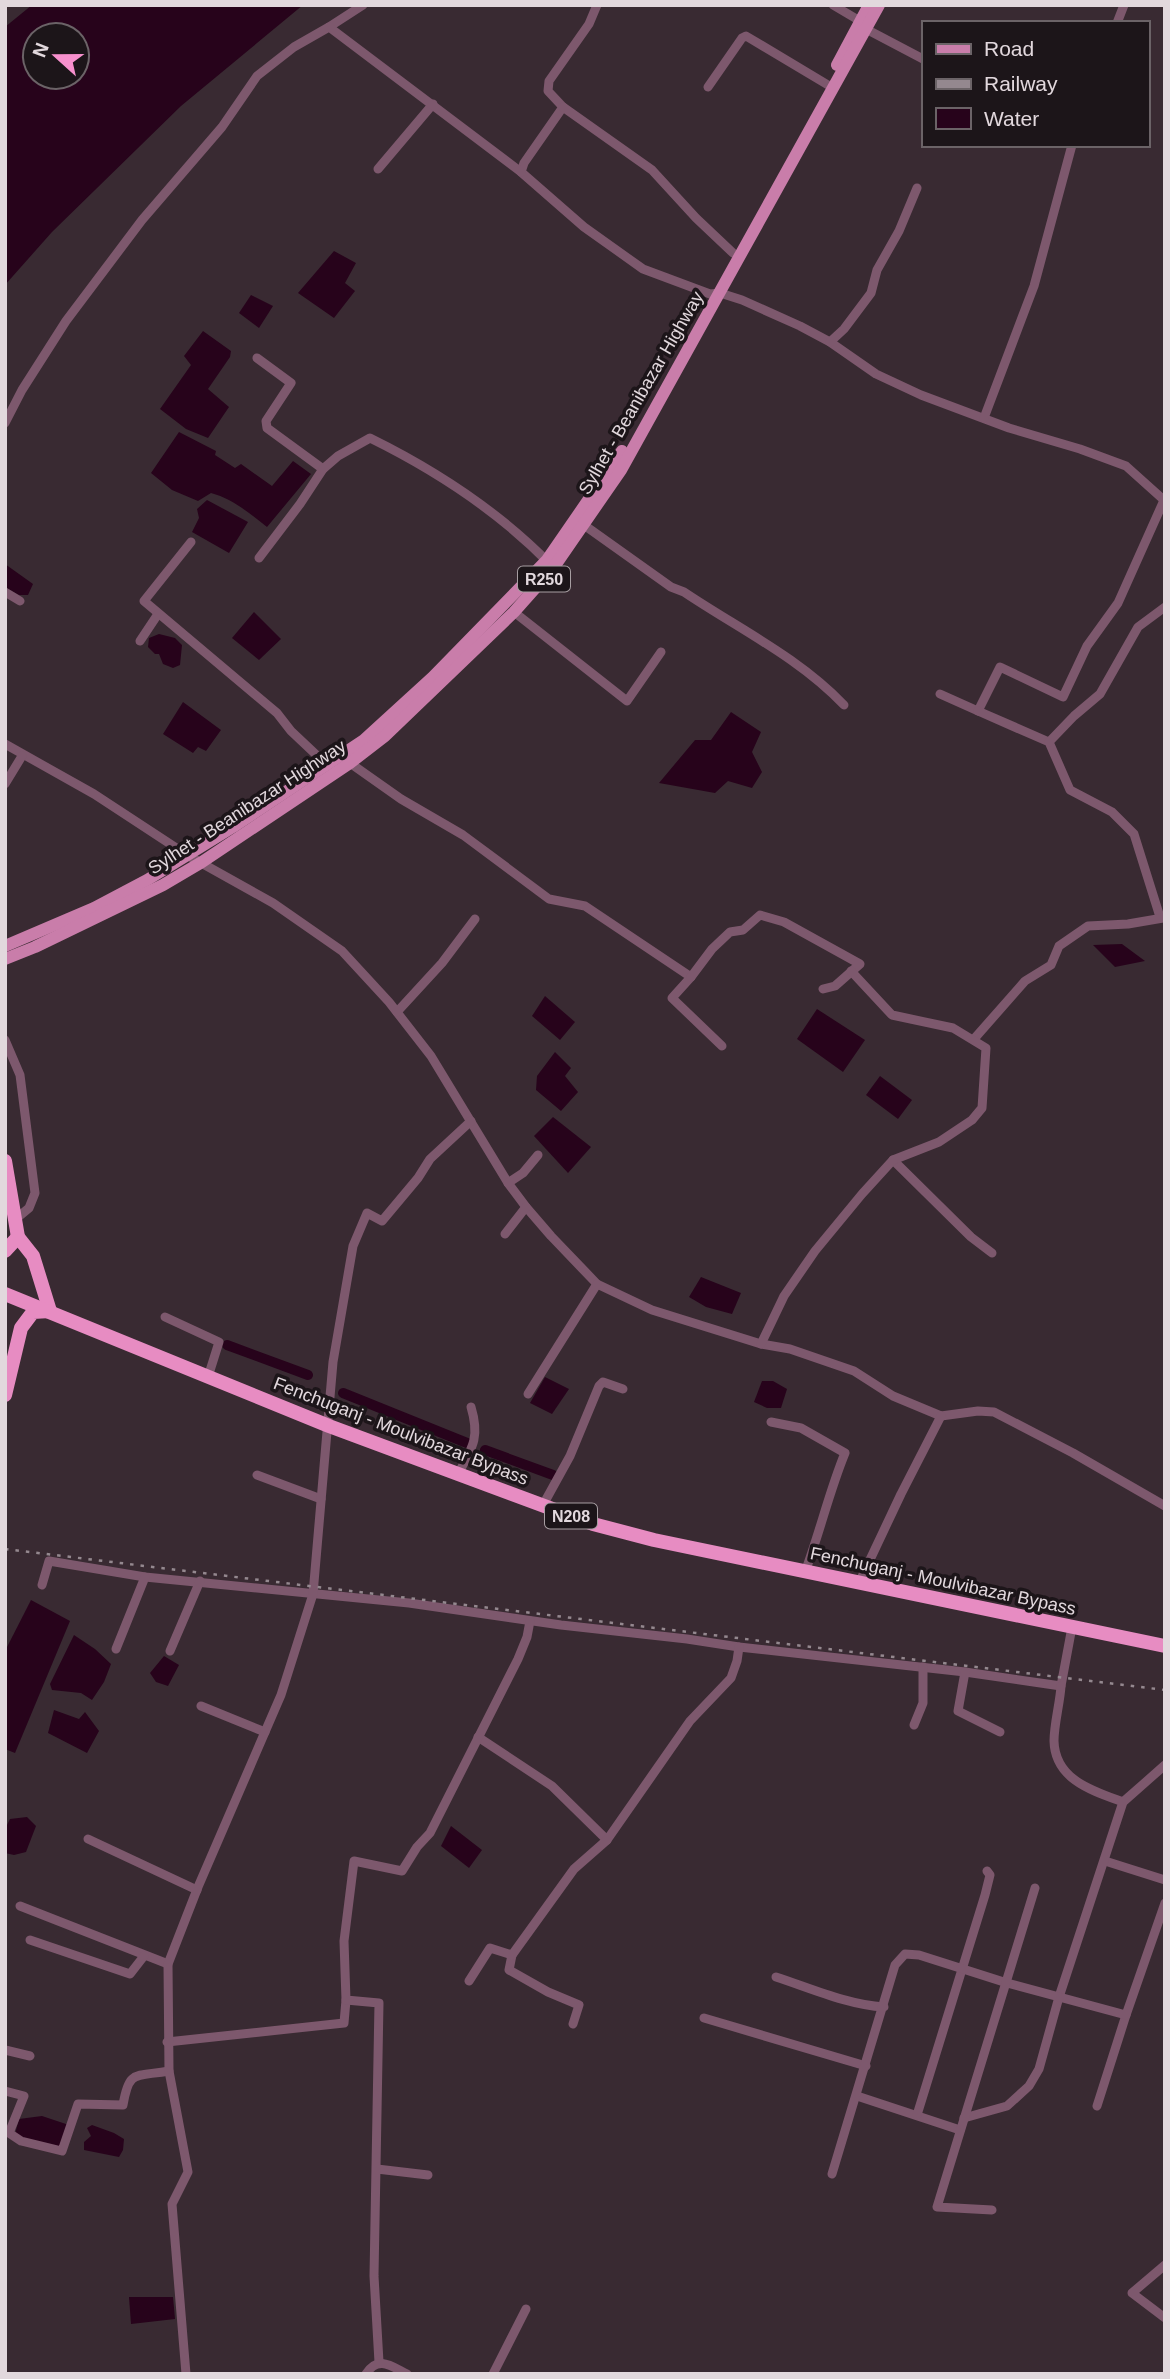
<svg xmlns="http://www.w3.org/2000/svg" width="1170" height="2379" font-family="Helvetica,sans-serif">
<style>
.water{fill:#27031b;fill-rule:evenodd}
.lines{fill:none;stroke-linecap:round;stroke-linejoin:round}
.canal{stroke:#27031b;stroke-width:10}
.minor{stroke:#7d586d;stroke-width:9}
.major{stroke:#c97daa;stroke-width:12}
.highway{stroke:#e78cc2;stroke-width:14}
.rail{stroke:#94888f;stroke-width:2.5;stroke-dasharray:3.5 7;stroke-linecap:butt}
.labels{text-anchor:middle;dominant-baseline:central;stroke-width:7;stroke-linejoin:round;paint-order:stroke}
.shield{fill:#1c1519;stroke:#a79ea2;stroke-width:2}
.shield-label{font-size:16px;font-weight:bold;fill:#e2d8dd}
.street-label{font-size:18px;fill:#e2d8dd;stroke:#1c1519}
</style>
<rect width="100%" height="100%" fill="#392a32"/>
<g class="water">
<path d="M32,5H303L181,106L52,232L5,285V27ZM35,35H77V77H35Z"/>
<path d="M334,251L356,263L345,283L355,291L334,318L298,293Z"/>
<path d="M251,295L273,306L259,328L239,313Z"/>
<path d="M203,331L231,351L230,357L208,389L229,407L208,438L186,429L160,409L191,365L184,356Z"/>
<path d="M179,432L216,451L215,455L235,468L241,464L272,486L293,461L311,474L267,527C249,513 233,499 211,493L198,501L172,490L151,473Z"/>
<path d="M207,500L248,522L229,553L192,532L199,518L197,509Z"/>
<path d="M5,564L33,584L28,595H19L5,587Z"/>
<path d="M254,612L281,639L259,660L232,638Z"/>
<path d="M159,634L175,638L182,645L180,665L173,668L163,664L159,654H155L148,647L149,638Z"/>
<path d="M183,702L221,730L206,751L198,747L193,753L163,734Z"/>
<path d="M731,712L761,732L752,752L762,772L752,788L728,781L715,793L659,783L695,740H711Z"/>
<path d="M1122,944L1145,961L1115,967L1093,945Z"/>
<path d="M545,996L575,1022L560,1040L532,1016Z"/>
<path d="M817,1009L865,1040L843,1072L797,1039Z"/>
<path d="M555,1052L571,1068L565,1076L578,1092L561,1111L536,1090L537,1076Z"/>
<path d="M880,1076L912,1100L898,1119L866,1095Z"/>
<path d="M553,1117L591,1147L568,1173L534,1136Z"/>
<path d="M701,1277L741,1293L732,1314L706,1307L689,1297Z"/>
<path d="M545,1377L569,1389L552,1414L530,1403Z"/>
<path d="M762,1381H773L787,1389L781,1408H767L754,1402Z"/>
<path d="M31,1600L70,1621L15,1753L5,1749V1651Z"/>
<path d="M74,1635L95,1649L111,1664L104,1682L92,1700L81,1693L52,1690L50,1684Z"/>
<path d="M164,1656L179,1665L168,1686L156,1682L150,1673Z"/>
<path d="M54,1710L79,1719L85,1712L99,1731L87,1753L48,1733Z"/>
<path d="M27,1817L36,1826L26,1852L14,1855L5,1853V1829L10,1819Z"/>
<path d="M451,1826L482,1850L469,1868L441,1846Z"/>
<path d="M42,2116L69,2125L61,2148L20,2139L15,2134L19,2119Z"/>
<path d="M92,2125L114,2133L124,2139L123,2150L119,2157L84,2150V2142L91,2136L87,2128Z"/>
<path d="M129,2297H173L175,2319L131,2324Z"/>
</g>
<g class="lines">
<g class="canal">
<path d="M227,1345L308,1375"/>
<path d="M343,1393L467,1443"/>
<path d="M485,1450L553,1475"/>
</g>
<g class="minor">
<path d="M597,5L589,24L549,81L548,91L563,107L524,163L521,172L584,227L643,269L710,294L720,293L742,300L800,326L830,342L876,374L921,395L1009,428L1080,449L1126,466L1165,501"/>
<path d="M833,5L860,21L866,29L923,59"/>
<path d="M1117,23L1124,5"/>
<path d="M329,27L363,5"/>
<path d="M708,87L742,38L746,36L833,88"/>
<path d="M563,107L652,170L696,218L733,253"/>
<path d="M378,169L433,104"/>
<path d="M830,342L844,329L871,293L877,270L899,231L917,188"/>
<path d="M257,358L291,383L266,421L267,428L323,469"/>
<path d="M984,418L1034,286L1072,145"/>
<path d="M5,423L22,390L66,321L142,220L222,127L257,76L294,47L329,27L521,172"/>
<path d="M584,525L671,587L684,592C739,629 798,657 844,705"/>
<path d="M191,542L144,601L277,713L291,731L326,764"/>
<path d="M259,558L300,504L323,469L338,456L370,438C435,470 499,512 550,564"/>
<path d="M5,592L20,601"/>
<path d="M514,612L627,701L661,652"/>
<path d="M140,641L158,614"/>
<path d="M940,694L978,711L1000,667L1063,697L1087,646L1118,603L1165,498"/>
<path d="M978,711L1049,742L1070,790L1112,812L1134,834L1160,917"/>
<path d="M1049,742L1074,716L1100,694L1138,627L1165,607"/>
<path d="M5,744L94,794L187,855L273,903L342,951L389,1002L431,1056L508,1183L526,1207L551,1236L597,1284L652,1310L761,1344L790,1349L854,1371L893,1396L941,1416L978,1411L994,1412L1073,1453L1165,1506"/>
<path d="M350,763L401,799L463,835L549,899L585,906L691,977L672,998L722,1046"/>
<path d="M5,784L22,756"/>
<path d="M691,977L712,949L730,932L743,930L760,915L784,922L860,964L835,986L823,989"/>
<path d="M397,1012L442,963L475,919"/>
<path d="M974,1039L1025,981L1051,965L1059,946L1088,926L1128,924L1163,918"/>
<path d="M5,1040L20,1075L35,1193L29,1208L17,1218"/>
<path d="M893,1160L971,1237L992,1253"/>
<path d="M508,1183L523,1173L538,1155"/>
<path d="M505,1234L526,1207"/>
<path d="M165,1317L219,1342L208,1377"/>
<path d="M761,1344L784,1296L815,1251L862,1194L893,1160L939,1142L972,1120L982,1108L986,1048L953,1028L892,1015L851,971"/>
<path d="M528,1394L597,1284"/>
<path d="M771,1422L801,1428L845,1453C829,1492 820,1532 805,1572"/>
<path d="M458,1474C473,1447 480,1437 471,1407"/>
<path d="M257,1475L321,1499"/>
<path d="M543,1505L570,1456L599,1386L603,1382L623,1389"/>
<path d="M859,1583L901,1494L941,1416"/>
<path d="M42,1585L49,1561L145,1577L409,1603L561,1625L687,1639L739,1647L965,1672L1061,1686L1072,1627"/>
<path d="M116,1649L145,1577"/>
<path d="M170,1651L200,1581"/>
<path d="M965,1672L958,1711L1000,1732"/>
<path d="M1061,1686C1060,1703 1054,1724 1054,1741C1055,1780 1093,1791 1123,1802"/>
<path d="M201,1706L265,1732"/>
<path d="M914,1725L923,1703V1667"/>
<path d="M478,1737L552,1786L607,1840"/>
<path d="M88,1839L197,1890"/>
<path d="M1105,1861L1165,1880"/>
<path d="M20,1906L168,1964"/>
<path d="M30,1940L130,1974L144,1956"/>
<path d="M512,1955L509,1970L548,1992L579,2005L573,2024"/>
<path d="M776,1977C810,1988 848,2005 884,2007"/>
<path d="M469,1981L490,1948L512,1955L574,1869L607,1840L690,1721L731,1678L737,1661L739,1647"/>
<path d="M704,2018L866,2066"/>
<path d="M167,2042L344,2023L346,2000"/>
<path d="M5,2050L30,2056"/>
<path d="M5,2091L24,2096L9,2133L21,2141L62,2151L78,2104L123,2105C129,2069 135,2077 169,2071"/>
<path d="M857,2096L960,2130"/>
<path d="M1097,2106L1126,2015"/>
<path d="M917,2115L985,1895L990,1875L987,1871"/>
<path d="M964,2118L1007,2106L1029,2086L1039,2069L1059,1997L1123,1802L1165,1765"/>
<path d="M377,2169L428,2175"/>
<path d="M832,2174L895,1965L905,1954L919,1955L1007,1983L1126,2015L1165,1903"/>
<path d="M992,2210L937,2207L1035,1888"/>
<path d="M1165,2265L1132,2293L1165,2318"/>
<path d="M379,2362L374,2276L379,2003L346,2000L344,1941L354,1861L402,1871L417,1847L430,1833L518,1659L527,1637L530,1621"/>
<path d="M186,2374L172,2204L188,2172L169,2071L168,1964L198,1887L281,1695L313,1594L333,1362L353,1246L367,1213L382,1221L418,1178L430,1159L471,1121"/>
<path d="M366,2374C378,2355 391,2366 407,2374"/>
<path d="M493,2374L526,2309"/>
</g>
<g class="major">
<path d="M837,65L869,5"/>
<path d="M5,946L94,908L147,880L233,827L364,740L433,677L547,560L622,451"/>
<path d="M5,959L35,947L163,885L202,862L350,763L385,736L514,612L554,567L621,470L879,5"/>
</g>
<g class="highway">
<path d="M5,1161L18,1237L33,1256L50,1311L33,1312L21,1328L5,1395"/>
<path d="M5,1251L18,1237"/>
<path d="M5,1294L329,1426L593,1524L654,1540L1165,1646"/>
</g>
<path class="rail" d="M5,1549L1165,1690"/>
</g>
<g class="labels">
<g class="shield">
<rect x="518" y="566.5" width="52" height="25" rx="5"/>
<rect x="545" y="1503.5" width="52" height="25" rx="5"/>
</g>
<g class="shield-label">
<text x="544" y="579">R250</text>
<text x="571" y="1516">N208</text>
</g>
<g class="street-label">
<text transform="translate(641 393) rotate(-60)">Sylhet - Beanibazar Highway</text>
<text transform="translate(247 807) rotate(-33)">Sylhet - Beanibazar Highway</text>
<text transform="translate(401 1431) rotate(21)">Fenchuganj - Moulvibazar Bypass</text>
<text transform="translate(943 1581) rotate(12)">Fenchuganj - Moulvibazar Bypass</text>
</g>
</g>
<rect width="1170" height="2379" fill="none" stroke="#e2d8dd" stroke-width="14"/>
<rect x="922" y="21" width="228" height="126" fill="#1c1519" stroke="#6b6367" stroke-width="2"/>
<rect x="936" y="44" width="35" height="10" fill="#c97daa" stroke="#6b6367" stroke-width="2"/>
<text x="984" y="56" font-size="21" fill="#e2d8dd">Road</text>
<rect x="936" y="79" width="35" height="10" fill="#94888f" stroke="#6b6367" stroke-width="2"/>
<text x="984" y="91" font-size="21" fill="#e2d8dd">Railway</text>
<rect x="936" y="108" width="35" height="21" fill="#27031b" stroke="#6b6367" stroke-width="2"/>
<text x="984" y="126" font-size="21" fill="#e2d8dd">Water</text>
<g transform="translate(56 56) rotate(291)"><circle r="33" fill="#1c1519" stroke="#6b6367" stroke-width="2"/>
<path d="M0-5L12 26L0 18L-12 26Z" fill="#f790cd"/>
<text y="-10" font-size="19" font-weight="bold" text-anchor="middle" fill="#e2d8dd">N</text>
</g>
</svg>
